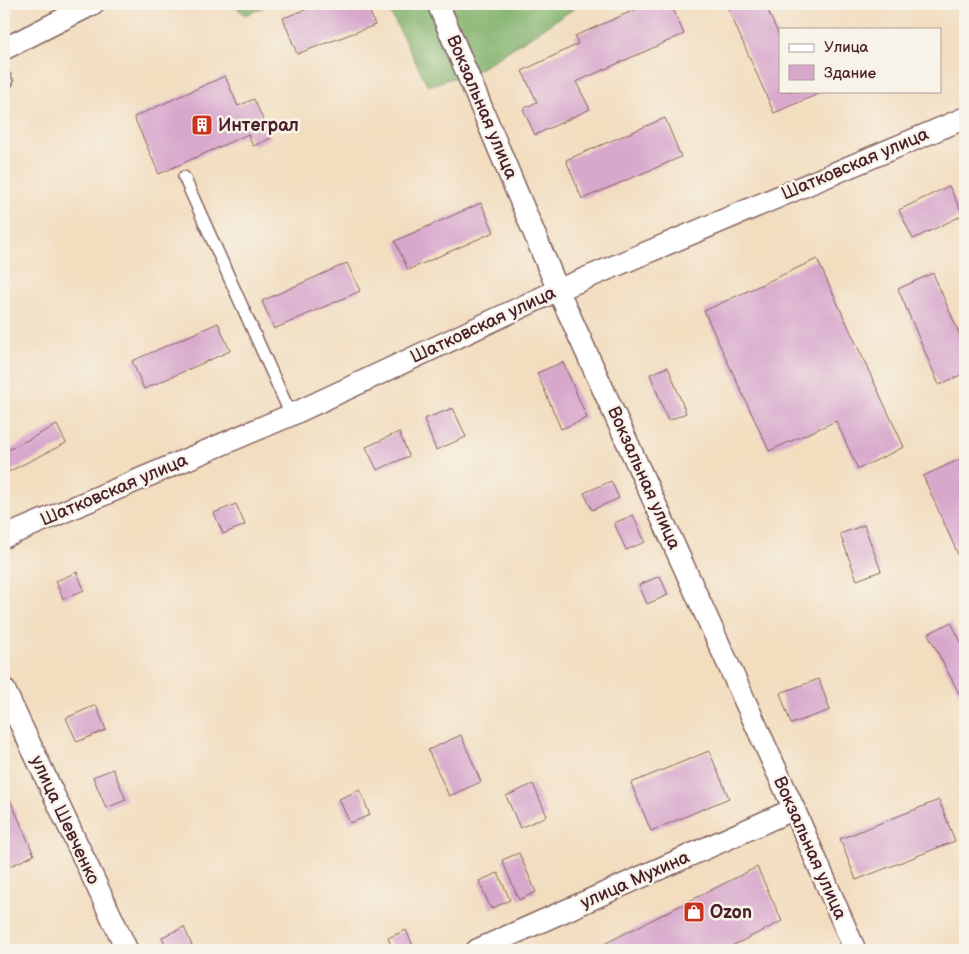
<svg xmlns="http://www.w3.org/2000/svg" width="969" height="954" font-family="'Balsamiq Sans',sans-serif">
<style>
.forest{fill:#81b26c;stroke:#66684c}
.building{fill:#d7a7cc}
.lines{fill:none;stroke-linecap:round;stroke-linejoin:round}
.lane-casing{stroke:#85625f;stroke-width:14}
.street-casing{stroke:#85625f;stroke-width:24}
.lane{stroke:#fff;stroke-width:11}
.street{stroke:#fff;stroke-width:21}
.labels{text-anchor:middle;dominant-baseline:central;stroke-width:5;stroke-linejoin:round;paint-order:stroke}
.street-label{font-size:18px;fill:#4a1f2b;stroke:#f7f3e8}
.poi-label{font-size:18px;font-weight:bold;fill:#4a1f2b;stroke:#f7f3e8;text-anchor:start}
</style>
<rect width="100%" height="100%" fill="#f7f3e8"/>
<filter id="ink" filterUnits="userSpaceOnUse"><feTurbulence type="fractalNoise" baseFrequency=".02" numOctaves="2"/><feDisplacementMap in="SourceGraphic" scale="10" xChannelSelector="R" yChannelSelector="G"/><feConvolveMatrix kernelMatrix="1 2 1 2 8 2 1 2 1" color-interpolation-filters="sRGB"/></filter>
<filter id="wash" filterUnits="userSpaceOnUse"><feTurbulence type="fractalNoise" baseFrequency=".0096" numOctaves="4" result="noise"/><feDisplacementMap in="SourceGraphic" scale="20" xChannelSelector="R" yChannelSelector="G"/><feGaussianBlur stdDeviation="1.12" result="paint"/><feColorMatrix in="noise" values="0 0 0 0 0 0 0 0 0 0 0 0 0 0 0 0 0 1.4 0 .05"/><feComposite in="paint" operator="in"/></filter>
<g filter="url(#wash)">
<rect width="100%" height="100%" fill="#f2ddbf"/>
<g class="forest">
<path d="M233,4H272L245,15Z"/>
<path d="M386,4H577L578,6L480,69L428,86Z"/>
</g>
<g id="blocks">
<g class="building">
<path d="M321,4H367L375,25L297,54L283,18Z"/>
<path d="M648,4H671L684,34L576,82L590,109L535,135L523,109L537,102L522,71L578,44L575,36Z"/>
<path d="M726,4H765L780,38V91H825L774,113Z"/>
<path d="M225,76L238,106L254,99L271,138L253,146L248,134L159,174L134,117Z"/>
<path d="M665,118L681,157L582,199L566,160Z"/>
<path d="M949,186L963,215L913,239L899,210Z"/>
<path d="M481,203L494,232L408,270L395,241Z"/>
<path d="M817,259L904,447L858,469L836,421L769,451L704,311Z"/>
<path d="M347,263L360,291L274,329L262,301Z"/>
<path d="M933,273L965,347V373L939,385L898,289Z"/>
<path d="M218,323L230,351L144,389L132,361Z"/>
<path d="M563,362L587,418L561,429L537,373Z"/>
<path d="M668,367L686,413L668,421L650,374Z"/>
<path d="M453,408L466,437L436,450L424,419Z"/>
<path d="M57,425L66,443L4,474V452Z"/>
<path d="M399,432L409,456L377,470L366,447Z"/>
<path d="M965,457V570L923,476Z"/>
<path d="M611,481L619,498L592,510L584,493Z"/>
<path d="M236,504L245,525L223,534L214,513Z"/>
<path d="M633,515L645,542L626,550L614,523Z"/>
<path d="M864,525L881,571L857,580L840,534Z"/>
<path d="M77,572L84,590L63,599L56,581Z"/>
<path d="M660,576L668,595L647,604L639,585Z"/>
<path d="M951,622L965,650V705L928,634Z"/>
<path d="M819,679L830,710L791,724L780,693Z"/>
<path d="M96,705L106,730L77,742L66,718Z"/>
<path d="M461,735L481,782L449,796L428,750Z"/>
<path d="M709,751L729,798L651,831L631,783Z"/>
<path d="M113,769L126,800L106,808L93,777Z"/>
<path d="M533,784L547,816L520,828L506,796Z"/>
<path d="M4,785L34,855L4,869Z"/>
<path d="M360,790L370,815L350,823L339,799Z"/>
<path d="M939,800L955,841L856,880L840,839Z"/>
<path d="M519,853L536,892L519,900L502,860Z"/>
<path d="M757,867L782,921L724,950H592Z"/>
<path d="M498,873L510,900L491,909L479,881Z"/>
<path d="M184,927L194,950H168L162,937Z"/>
<path d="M406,930L415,950H393L388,938Z"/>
</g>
</g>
</g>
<g filter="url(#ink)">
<use href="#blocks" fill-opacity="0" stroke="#85625f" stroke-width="1"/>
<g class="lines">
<g class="lane-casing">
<g id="lane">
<path d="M4,76L7,82L4,86"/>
<path d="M184,177L291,415"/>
</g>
</g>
<g class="street-casing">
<g id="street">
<path d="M438,4L558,290L794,809L855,950"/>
<path d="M4,49L93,4"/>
<path d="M4,537L291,415L558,290L965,118"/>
<path d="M4,689L127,950"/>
<path d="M477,950L794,809"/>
</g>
</g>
<use href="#lane" class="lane"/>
<use href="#street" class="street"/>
</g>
</g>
<defs>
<g id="building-square" transform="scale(1.125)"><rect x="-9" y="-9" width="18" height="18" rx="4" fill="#c8321e" stroke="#f7f3e8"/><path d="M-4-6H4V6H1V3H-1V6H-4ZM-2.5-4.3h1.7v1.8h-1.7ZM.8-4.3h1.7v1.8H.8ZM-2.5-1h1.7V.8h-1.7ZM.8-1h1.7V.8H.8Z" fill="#fff"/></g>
<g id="shop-square" transform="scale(1.125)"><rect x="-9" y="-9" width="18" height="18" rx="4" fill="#c8321e" stroke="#f7f3e8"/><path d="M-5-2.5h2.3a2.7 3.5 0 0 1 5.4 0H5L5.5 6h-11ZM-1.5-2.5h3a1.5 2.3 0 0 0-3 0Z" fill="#fff"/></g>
</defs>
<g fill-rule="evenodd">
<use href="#building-square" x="202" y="125"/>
<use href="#shop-square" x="694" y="912"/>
</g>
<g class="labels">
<g class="street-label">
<text transform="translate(482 107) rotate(67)">Вокзальная улица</text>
<text transform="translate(855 164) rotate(-23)">Шатковская улица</text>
<text transform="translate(483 325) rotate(-25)">Шатковская улица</text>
<text transform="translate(644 478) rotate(66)">Вокзальная улица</text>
<text transform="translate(114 490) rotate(-23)">Шатковская улица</text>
<text transform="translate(65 820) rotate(65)">улица Шевченко</text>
<text transform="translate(810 848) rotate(66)">Вокзальная улица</text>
<text transform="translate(635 880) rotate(-24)">улица Мухина</text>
</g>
<g class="poi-label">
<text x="218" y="125">Интеграл</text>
<text x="710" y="912">Ozon</text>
</g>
</g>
<rect width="969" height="954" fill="none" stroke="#f7f3e8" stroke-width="20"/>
<rect x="779" y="28" width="162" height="65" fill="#f7f3e8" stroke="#b29e9c"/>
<rect x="789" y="44" width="25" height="8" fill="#ffffff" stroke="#b29e9c"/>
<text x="824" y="52" font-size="15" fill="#4a1f2b">Улица</text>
<rect x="789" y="65" width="25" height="15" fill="#d7a7cc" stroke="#b29e9c"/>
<text x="824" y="78" font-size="15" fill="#4a1f2b">Здание</text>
</svg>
